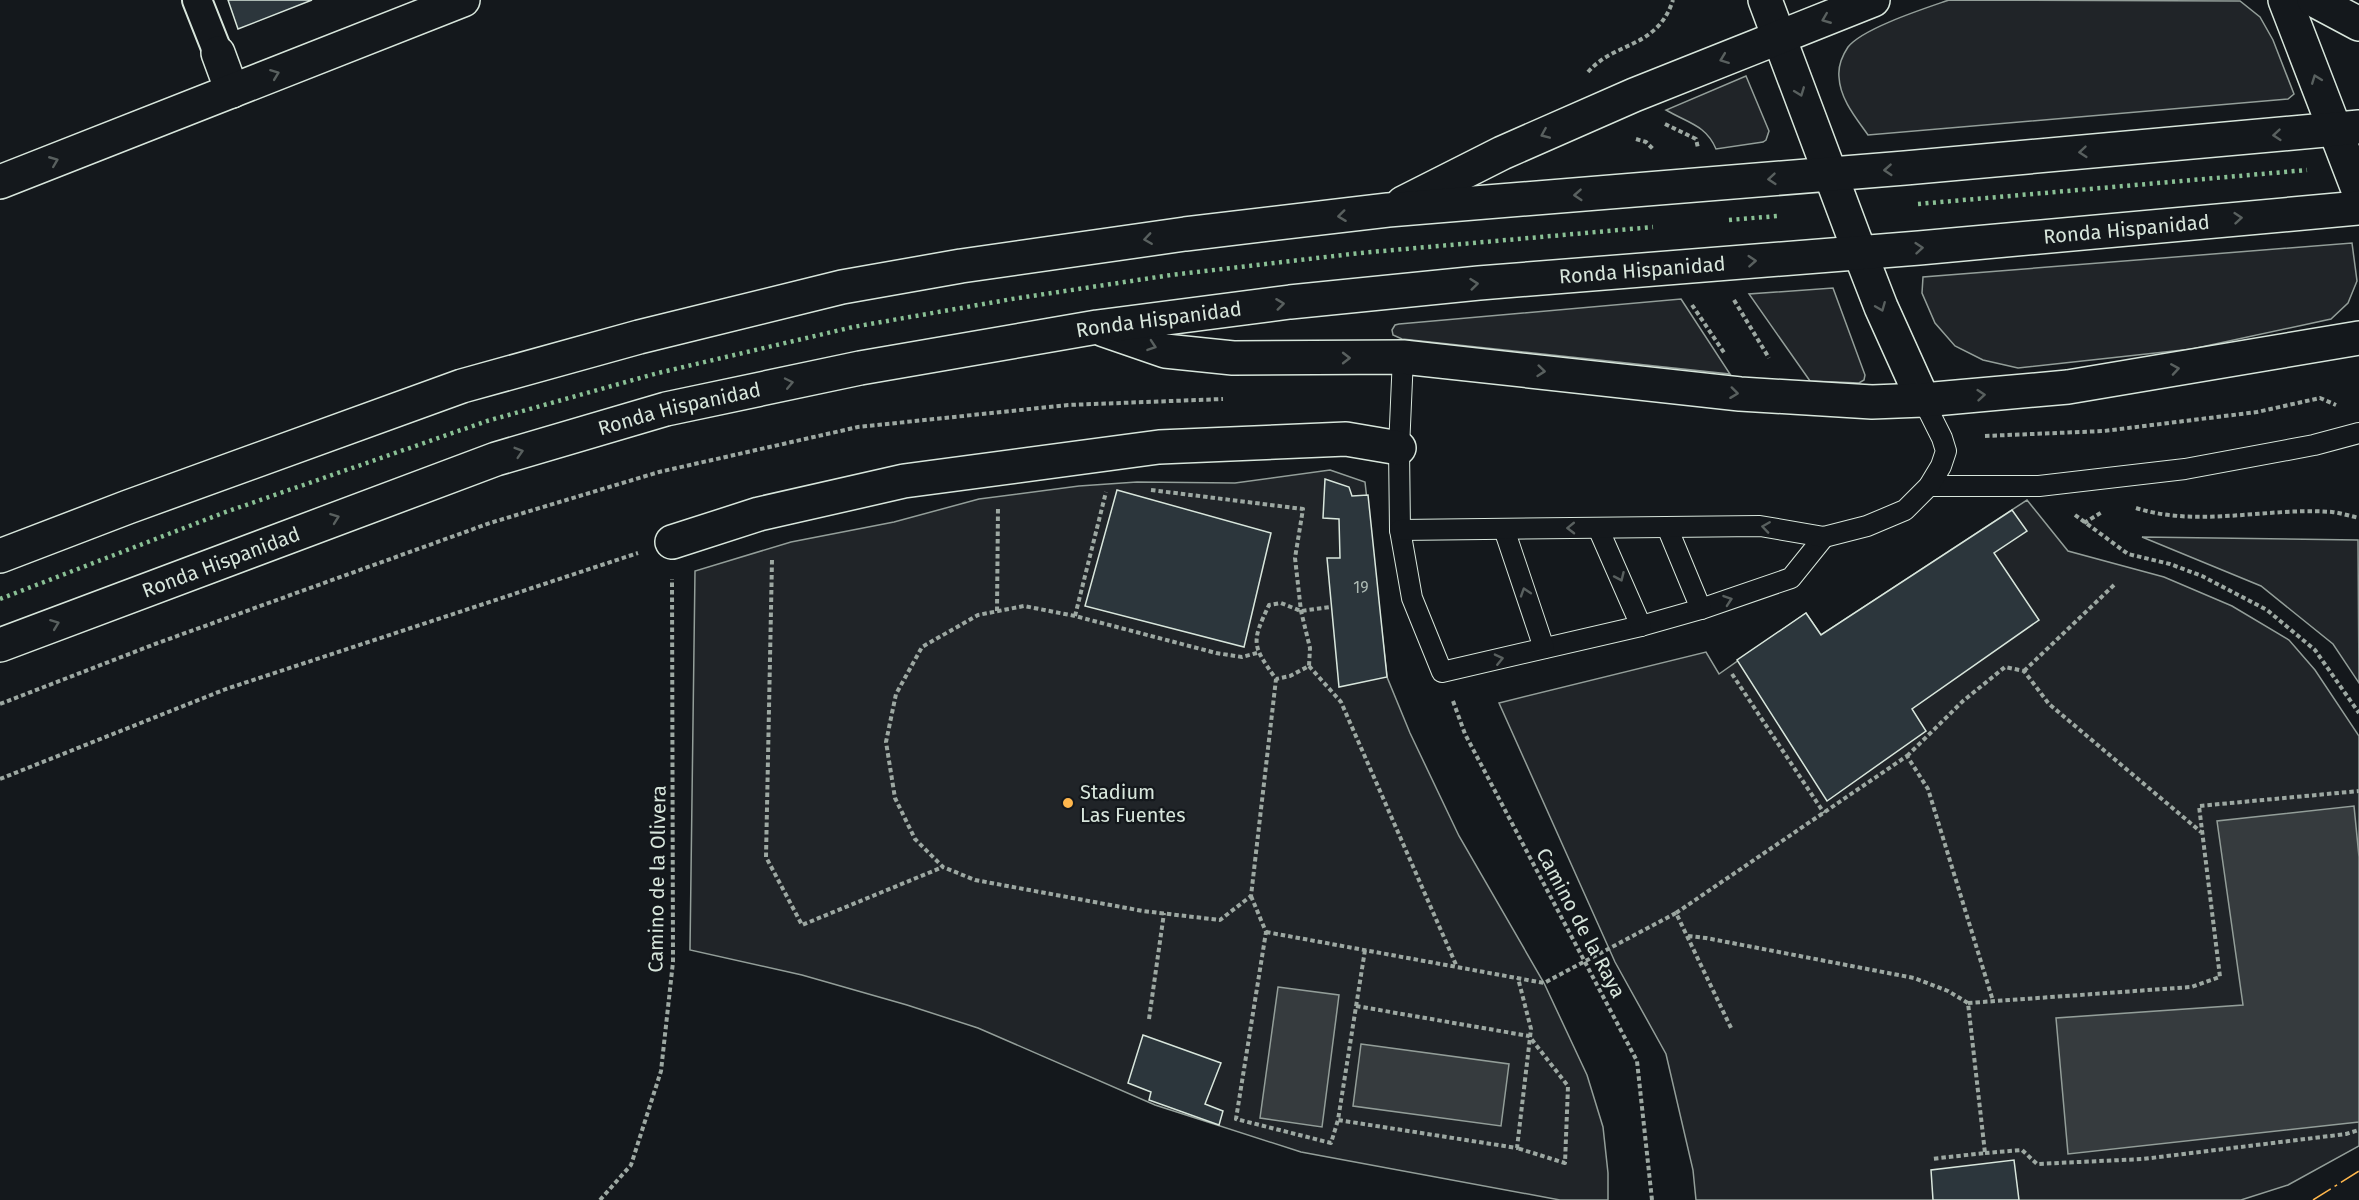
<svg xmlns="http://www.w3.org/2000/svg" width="2359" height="1200" font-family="'Fira Sans',sans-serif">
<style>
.green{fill:#202428;stroke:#939e99;stroke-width:1.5}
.water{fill:#363b3e;stroke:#939e99;stroke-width:1.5}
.building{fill:#2c363c;stroke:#d8e6dc;stroke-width:1.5}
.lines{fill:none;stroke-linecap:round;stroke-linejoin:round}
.service-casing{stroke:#d8e6dc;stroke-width:22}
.pedestrian-casing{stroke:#d8e6dc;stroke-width:32}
.minor-casing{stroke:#d8e6dc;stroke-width:36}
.secondary-casing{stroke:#d8e6dc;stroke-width:36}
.trunk-casing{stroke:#d8e6dc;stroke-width:36}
.path{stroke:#9da8a2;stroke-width:4;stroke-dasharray:4.5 3;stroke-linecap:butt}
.service{stroke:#14181c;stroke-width:20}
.pedestrian{stroke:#14181c;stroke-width:28}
.minor{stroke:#14181c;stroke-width:33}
.secondary{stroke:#14181c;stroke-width:33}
.trunk{stroke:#14181c;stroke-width:33}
.hedge{stroke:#8ac095;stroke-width:4.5;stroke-dasharray:3 4.5;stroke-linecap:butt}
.power{stroke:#ffb74d;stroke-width:1.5;stroke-dasharray:21 4.5 3 4.5;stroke-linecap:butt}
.oneway{stroke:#59605f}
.poi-dot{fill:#ffb74d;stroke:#14181c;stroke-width:2}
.labels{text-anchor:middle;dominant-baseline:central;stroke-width:4.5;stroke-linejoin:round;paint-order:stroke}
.number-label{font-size:16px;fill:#adbab4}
.street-label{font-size:20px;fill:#d8e6dc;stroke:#14181c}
.poi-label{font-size:20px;fill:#d8e6dc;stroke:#14181c;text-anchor:start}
</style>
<rect width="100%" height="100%" fill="#14181c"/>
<g class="green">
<path d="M1949,0L2240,1L2260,17L2273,40L2294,94L2288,99L1868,135C1856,118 1840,99 1839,77C1838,67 1842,56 1848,47C1863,28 1926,8 1949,0Z"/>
<path d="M1746,76L1769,131L1766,140L1763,142L1716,149C1706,125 1688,123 1666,110Z"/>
<path d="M2352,243L2357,281L2348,303L2331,319L2192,349L2018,368L1983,360L1955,346L1935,323L1922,293L1923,277Z"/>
<path d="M1833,288L1865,375L1864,380L1859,383L1810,381L1749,294Z"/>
<path d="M1681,299L1730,374L1402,339L1393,335L1392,330L1395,325L1399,324Z"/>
<path d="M1330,470L1365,482L1387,677L1410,733L1459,836L1544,983L1587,1075L1603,1127L1608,1173V1200H1560L1301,1152L1155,1105L978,1028L907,1005L802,975L690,950L695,571L791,542L894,522L979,499L1079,486L1137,482L1235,483Z"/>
<path d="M2027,500L2068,551L2164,577L2232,606L2289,640L2315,670L2359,736V1146L2288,1185L2241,1200H1696L1693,1170L1666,1054L1615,962L1499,703L1706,652L1719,674L1806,613L1821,635Z"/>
<path d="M2142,537L2358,540L2359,683L2333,644L2261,586Z"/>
</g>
<g class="water">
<path d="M2354,806L2359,857V1122L2068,1154L2056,1018L2243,1005L2217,821Z"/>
<path d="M1278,987L1339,995L1322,1127L1260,1118Z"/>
<path d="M1361,1044L1509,1064L1501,1126L1353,1106Z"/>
</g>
<g class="building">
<path d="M228,0H312L238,29Z"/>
<path d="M1325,479L1349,487L1352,496L1368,495L1387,677L1339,687L1327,558H1340L1339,519L1323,518Z"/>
<path d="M1117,490L1271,533L1244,647L1085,606Z"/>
<path d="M2012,510L2027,531L1994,553L2039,620L1912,709L1926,731L1827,801L1737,660L1806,613L1821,635Z"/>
<path d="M1143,1035L1221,1063L1205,1104L1223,1111L1219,1125L1149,1100L1151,1092L1128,1083Z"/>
<path d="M2014,1160L2019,1200H1933L1931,1170Z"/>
</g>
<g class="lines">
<g class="service-casing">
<g id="service">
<path d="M1403,357L1399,448L1400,530L1412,598L1442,672L1641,626L1701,609L1791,578L1824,537"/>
<path d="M1929,486H2039L2185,469L2314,445L2359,433"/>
<path d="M1667,527L1701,609"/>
<path d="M1598,528L1641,626"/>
<path d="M1504,529L1544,648"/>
<path d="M1400,530L1760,526L1824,537L1867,526L1905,510L1929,486L1941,466L1946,451L1942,438L1923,400"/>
</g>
</g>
<g class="pedestrian-casing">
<path id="pedestrian" d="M197,0L218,53"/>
</g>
<g class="minor-casing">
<g id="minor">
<path d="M218,53L232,91"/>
<path d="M0,182L463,0"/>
<path d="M672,542L759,514L904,481L1159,447L1346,439L1399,448"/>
</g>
</g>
<g class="secondary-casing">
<path id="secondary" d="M1765,0L1860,253"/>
</g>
<g class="trunk-casing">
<g id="trunk">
<path d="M2285,0L2359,192"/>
<path d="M2314,0L2359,24"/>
<path d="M1403,203L1502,153L1634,95L1873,0"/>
<path d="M1860,253L1881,307L1923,400"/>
<path d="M1104,330L1165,351L1233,358L1403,357L1740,394L1872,402L1923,400L2068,387L2359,338"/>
<path d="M0,556L128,507L462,386L639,337L842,287L961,266L1185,234L1388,210L1905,168L2359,127"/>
<path id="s1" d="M0,645L496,459L666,409L860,368L1097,327L1290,302L1479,283L1919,248L2359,208"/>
</g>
</g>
<g class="path">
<path d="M1588,72C1615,41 1657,49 1673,0"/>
<path d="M1665,124L1696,139L1698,148"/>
<path d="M1636,139L1646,142L1654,150"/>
<path d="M1734,300L1769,358"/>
<path d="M1692,305L1725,354"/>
<path d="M1985,436L2104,431L2257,412L2320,398L2336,405"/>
<path d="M1151,490L1303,509L1295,558L1301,611L1310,648L1309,666L1290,676L1276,679"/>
<path d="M2136,508C2199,528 2267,507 2332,512C2341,513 2350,516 2359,518"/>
<path d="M2075,515L2128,554L2170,564L2202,576L2267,610L2315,650L2359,713"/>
<path d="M2084,523L2102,512"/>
<path d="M772,560L766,857L802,925L943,867"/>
<path d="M997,611L998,507"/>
<path d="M1075,616L1106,492"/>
<path d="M1257,653L1242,657L1216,653L1075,616L1024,606L978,615L922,647L896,694L886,742L895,798L915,839L943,867L975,880L1143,911L1220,920L1251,896L1276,679C1252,645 1251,643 1269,605L1281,603L1301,611L1330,607"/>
<path d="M1309,666L1341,702L1457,967"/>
<path d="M2024,671L2114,585"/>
<path d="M1732,674L1824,813"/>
<path d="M1453,701L1465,734L1637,1061L1652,1200"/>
<path d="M0,704L155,644L490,523L659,472L858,427L1068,405L1223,399"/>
<path d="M1907,756L1963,701L2005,667L2024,671L2049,704L2201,832"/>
<path d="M0,779L226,689L638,553"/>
<path d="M1251,896L1266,932L1236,1119L1331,1143L1338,1120"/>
<path d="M1676,913L1907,756L1928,789L1993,1001"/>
<path d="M1266,932L1544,983L1676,913L1732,1030"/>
<path d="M1688,936L1706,938L1914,978L1948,991L1968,1003L1985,1153L1931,1159"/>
<path d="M1365,950L1338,1120L1517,1148L1531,1029L1518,978"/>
<path d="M1968,1003L2191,987L2220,977L2199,806L2359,791"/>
<path d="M1356,1006L1529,1036L1568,1086L1565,1163L1517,1148"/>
<path d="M1149,1019L1164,913"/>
<path d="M1985,1153L2022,1150L2037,1164L2143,1159L2346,1134L2359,1130"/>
<path d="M600,1200L631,1165L661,1071L673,962L672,579"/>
</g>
<use href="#service" class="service"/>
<use href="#pedestrian" class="pedestrian"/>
<use href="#minor" class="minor"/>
<use href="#secondary" class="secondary"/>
<use href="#trunk" class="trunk"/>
<g class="hedge">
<path d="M1918,204L2307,170"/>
<path d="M1729,220L1777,216"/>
<path d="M0,599L223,513L487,421L658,373L853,327L1012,299L1171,275L1360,253L1653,227"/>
</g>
<path class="power" d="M2313,1200L2359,1171"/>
</g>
<defs><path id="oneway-chevron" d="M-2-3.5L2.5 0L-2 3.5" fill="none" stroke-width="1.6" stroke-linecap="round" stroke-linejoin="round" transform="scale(1.5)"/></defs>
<g class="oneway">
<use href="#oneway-chevron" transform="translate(1826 19) rotate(158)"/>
<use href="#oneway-chevron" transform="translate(1724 59) rotate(159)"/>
<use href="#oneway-chevron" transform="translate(275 74) rotate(-21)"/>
<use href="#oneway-chevron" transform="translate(2316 79) rotate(-111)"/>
<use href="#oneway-chevron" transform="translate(1800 92) rotate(69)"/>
<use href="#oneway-chevron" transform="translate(1545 134) rotate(157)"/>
<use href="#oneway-chevron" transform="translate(2277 135) rotate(175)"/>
<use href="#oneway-chevron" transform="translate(2083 152) rotate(175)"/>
<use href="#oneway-chevron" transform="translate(54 161) rotate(-22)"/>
<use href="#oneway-chevron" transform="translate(1888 170) rotate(176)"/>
<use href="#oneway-chevron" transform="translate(1772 179) rotate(175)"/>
<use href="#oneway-chevron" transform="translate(1578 195) rotate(176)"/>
<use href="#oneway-chevron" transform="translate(1342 216) rotate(173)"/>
<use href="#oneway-chevron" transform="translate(2238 218) rotate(-5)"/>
<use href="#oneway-chevron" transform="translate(1148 239) rotate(172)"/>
<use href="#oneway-chevron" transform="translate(1919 248) rotate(-5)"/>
<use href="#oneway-chevron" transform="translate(1752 261) rotate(-4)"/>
<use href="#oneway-chevron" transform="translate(1474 284) rotate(-6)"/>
<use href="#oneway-chevron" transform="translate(1280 304) rotate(-7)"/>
<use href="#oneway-chevron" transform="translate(1881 307) rotate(68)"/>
<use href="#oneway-chevron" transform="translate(1152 346) rotate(19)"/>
<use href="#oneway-chevron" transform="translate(1346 358)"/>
<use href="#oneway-chevron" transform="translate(2175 369) rotate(-9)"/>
<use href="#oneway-chevron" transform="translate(1541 371) rotate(6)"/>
<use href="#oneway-chevron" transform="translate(789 383) rotate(-12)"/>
<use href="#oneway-chevron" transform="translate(1734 393) rotate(7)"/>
<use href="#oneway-chevron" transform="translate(1981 395) rotate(-5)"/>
<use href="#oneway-chevron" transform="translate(519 452) rotate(-17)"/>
<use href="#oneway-chevron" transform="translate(335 518) rotate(-20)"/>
<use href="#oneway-chevron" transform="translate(1766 527) rotate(-172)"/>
<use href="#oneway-chevron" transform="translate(1571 528) rotate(179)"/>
<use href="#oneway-chevron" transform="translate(1620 577) rotate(66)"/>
<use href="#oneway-chevron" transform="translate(1525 592) rotate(-108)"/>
<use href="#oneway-chevron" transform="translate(1728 600) rotate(-19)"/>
<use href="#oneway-chevron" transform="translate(55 624) rotate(-21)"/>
<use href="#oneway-chevron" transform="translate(1499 659) rotate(-13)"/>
</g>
<circle class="poi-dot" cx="1068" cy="803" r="6"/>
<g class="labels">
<g class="number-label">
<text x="1361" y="587">19</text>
</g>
<g class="street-label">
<text stroke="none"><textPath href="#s1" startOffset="2180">Ronda Hispanidad</textPath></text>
<text stroke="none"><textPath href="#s1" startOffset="1694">Ronda Hispanidad</textPath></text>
<text stroke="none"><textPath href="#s1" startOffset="1208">Ronda Hispanidad</textPath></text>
<text stroke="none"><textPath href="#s1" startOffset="720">Ronda Hispanidad</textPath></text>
<text stroke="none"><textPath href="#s1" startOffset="236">Ronda Hispanidad</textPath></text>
<text transform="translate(657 879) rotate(-89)">Camino de la Olivera</text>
<text transform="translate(1581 923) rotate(62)">Camino de la Raya</text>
</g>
<g class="poi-label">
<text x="1080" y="792">Stadium<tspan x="1080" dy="23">Las Fuentes</tspan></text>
</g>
</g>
</svg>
